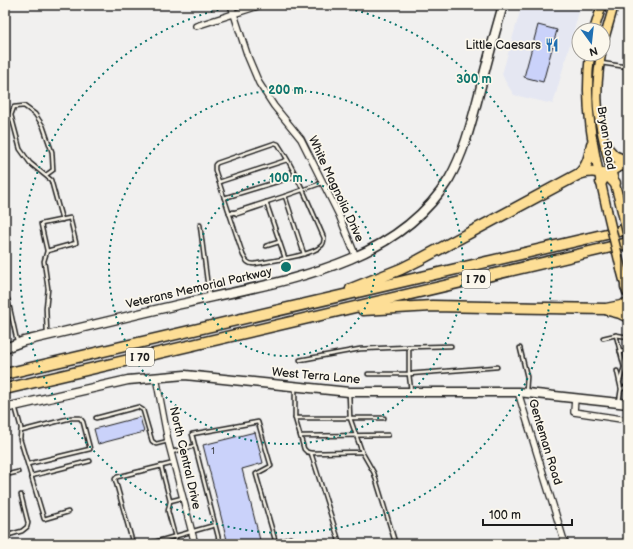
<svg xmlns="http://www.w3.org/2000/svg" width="633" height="549" font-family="'Balsamiq Sans',sans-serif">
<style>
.built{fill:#e5e7f2}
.building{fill:#cad2fa;stroke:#1c1c1c}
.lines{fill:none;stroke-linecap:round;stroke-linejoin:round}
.lane-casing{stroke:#1c1c1c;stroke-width:5.5}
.street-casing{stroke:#1c1c1c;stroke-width:8}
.secondary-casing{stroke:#1c1c1c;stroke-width:11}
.primary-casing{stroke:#1c1c1c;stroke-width:11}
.highway-casing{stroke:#1c1c1c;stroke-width:13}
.lane{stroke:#fbf7ec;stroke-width:2.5}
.street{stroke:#fbf7ec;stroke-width:5.5}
.secondary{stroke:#fbf7ec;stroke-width:8}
.primary{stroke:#fdde96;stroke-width:8}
.highway{stroke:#fdde96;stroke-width:10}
.primary-bridge-casing{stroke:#1c1c1c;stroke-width:11;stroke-linecap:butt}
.primary-bridge{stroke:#fdde96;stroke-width:8}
.ring{fill:none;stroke:#0f766e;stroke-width:2;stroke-dasharray:2 4}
.labels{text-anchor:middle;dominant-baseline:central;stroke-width:3.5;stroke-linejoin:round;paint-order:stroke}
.number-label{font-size:10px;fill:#484a54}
.shield{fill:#fbf7ec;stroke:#5f5e5a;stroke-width:1}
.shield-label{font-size:11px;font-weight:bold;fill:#1c1c1c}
.poi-label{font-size:12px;fill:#1c1c1c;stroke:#fbf7ec;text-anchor:end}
.street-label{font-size:12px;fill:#1c1c1c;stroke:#fbf7ec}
.centre{fill:#0f766e;stroke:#fbf7ec;stroke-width:2}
.ring-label{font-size:12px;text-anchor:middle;font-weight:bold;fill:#0f766e;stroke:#fbf7ec;stroke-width:3.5;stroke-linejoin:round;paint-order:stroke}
</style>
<rect width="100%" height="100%" fill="#f1f0ef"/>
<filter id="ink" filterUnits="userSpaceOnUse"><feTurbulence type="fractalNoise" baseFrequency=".025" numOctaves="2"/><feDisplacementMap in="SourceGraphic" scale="8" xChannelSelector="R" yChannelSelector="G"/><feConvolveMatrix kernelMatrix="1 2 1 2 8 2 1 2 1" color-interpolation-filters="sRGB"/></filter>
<g filter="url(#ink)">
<g class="built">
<path d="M522,5H581L553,104L514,95L505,81L502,74Z"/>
<path d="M628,24V61H623Z"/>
</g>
<g class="building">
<path d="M538,25L557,30L543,82L524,77Z"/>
<path d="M140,417L144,432L98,444L94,429Z"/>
<path d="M255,432L263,463L242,469L261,544H228L203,445Z"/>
</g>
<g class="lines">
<g class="lane-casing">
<g id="lane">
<path d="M601,63L628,67"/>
<path d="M275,143L278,144C297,173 310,206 324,238C324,241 324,244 321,246C312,256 269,261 254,264C248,264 246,261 243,255L215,170V165L217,163Z"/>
<path d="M46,175L53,170L52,152L43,126L35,114L24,106L14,107L11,115L20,149L30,163L51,180L62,220"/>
<path d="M219,182L287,160"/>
<path d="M285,196L304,254"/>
<path d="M224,198L296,176"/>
<path d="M266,202L285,258"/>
<path d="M233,212L237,214L267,204"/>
<path d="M229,214L285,196L322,183"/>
<path d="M70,218L76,243L47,251L41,224Z"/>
<path d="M200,225L209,296"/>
<path d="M266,246L279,242"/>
<path d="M5,297L8,300L17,341"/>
<path d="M47,333L46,308L48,289L44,261L47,251"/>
<path d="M616,335L624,367L620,381"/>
<path d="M603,338L616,335L628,337"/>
<path d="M451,346L409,347V374L497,367"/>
<path d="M520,348L527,377L526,391"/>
<path d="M620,352L628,350"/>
<path d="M300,360L360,349L409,347"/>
<path d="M617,371L621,389L619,402"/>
<path d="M368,374H409L411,391"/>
<path d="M295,388V418L304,449L307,452L311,453L362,452L350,418L349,393"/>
<path d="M622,389L628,385"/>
<path d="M15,406L21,428L20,439L44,519L68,512"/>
<path d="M96,418L138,407L143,410L152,441L156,444L168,441"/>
<path d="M295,418H384"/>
<path d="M21,431L71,418H80L83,422L90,449L28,464"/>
<path d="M301,436L388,435"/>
<path d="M172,452L194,446"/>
<path d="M362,452L374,473L395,542L392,544"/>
<path d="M311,453L340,544"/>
<path d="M161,466L170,501L168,511L177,544"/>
<path d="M5,475L18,472"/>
<path d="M31,476L90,461"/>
<path d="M170,501L182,498"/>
<path d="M5,536L22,531L27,527L28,523L21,495"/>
<path d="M133,544L115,479L117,477L174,463"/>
<path d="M148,544L215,525"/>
<path d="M220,544L192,434L258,422L271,466L256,474L276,543L290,538L291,544"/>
</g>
</g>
<g class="street-casing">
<g id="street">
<path d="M231,5L248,57L259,83L274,106L301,139L339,215L356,257"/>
<path d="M196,26L261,5"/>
<path d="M156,377L168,441L195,544"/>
<path d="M518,392L565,544"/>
<path d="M575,398L574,412L628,420"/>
</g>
</g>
<g class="secondary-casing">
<g id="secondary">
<path d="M5,348L24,341C78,329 132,315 186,303C279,281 394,268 449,179C465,151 472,120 480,90C487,62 495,33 503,5"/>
<path d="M5,408L128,380L185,375L349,392H518L628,404"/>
</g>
</g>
<g class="primary-casing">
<g id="primary">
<path d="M594,30L602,5"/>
<path d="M603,43L614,5"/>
<path d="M590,54C583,111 595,156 607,210"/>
<path d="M601,54C598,72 596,91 598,110C602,142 613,175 621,207"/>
<path d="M621,269L627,292"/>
</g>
</g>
<g class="highway-casing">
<g id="highway">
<path d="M606,147L614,156L628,162"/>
<path d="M579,174C593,169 606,172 615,183"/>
<path d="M601,182C608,171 615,166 628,164"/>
<path d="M626,287L628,290"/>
<path d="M351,289L401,269L419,260L579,174C588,166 590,155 592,144"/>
<path d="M363,310L432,306L606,309L621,306L628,303"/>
<path d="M608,310L620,313L628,317"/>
<path d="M5,374L628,229"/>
<path d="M5,389L628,243"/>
</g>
</g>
<use href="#lane" class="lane"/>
<use href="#street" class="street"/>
<use href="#secondary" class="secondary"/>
<use href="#primary" class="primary"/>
<use href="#highway" class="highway"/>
<g class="primary-bridge-casing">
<g id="primary-bridge">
<path d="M621,207L628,237"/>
<path d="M607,210L621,269"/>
</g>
</g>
<use href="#primary-bridge" class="primary-bridge"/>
</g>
</g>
<g class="ring">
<circle cx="286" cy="267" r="89"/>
<circle cx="286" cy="267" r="177"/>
<path d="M332 5A266 266 0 1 1 240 5"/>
</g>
<defs>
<g id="restaurant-bare" transform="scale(1.08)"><path d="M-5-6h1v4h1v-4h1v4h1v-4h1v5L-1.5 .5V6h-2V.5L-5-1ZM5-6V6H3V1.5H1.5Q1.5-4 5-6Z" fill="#1f6fb2" stroke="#fbf7ec" stroke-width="2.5" paint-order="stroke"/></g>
</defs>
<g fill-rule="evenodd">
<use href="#restaurant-bare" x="552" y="45"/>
</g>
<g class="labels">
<g class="number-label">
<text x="213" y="451">1</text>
</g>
<g class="shield">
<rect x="462" y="270" width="28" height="18" rx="3"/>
<rect x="126" y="348" width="28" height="18" rx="3"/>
</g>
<g class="shield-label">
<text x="476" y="279">I 70</text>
<text x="140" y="357">I 70</text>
</g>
<g class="poi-label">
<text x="541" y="45">Little Caesars</text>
</g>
<g class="street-label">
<text transform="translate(606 138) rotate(81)">Bryan Road</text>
<text transform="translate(336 189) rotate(65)">White Magnolia Drive</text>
<text transform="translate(199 288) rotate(-13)">Veterans Memorial Parkway</text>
<text transform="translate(316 376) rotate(5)">West Terra Lane</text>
<text transform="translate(545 442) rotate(73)">Genteman Road</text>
<text transform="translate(185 458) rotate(77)">North Central Drive</text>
</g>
</g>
<circle cx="286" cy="267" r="6" class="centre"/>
<g class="ring-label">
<text x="474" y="83">300 m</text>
<text x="286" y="94">200 m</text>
<text x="286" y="182">100 m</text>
</g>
<rect width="633" height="549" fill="none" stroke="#fbf7ec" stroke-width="20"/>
<rect x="10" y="10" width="613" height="529" fill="none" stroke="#1c1c1c" stroke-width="1.5" filter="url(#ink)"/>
<g transform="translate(591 42) rotate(165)"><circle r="19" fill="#fbf7ec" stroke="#a29f99"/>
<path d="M0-3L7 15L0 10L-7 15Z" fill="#1f6fb2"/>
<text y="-6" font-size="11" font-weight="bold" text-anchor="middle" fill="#1c1c1c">N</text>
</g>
<path d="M483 519v6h89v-6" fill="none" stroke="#1c1c1c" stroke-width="2"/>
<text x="489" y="519" font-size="12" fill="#1c1c1c" stroke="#fbf7ec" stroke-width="3" paint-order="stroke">100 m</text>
</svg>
